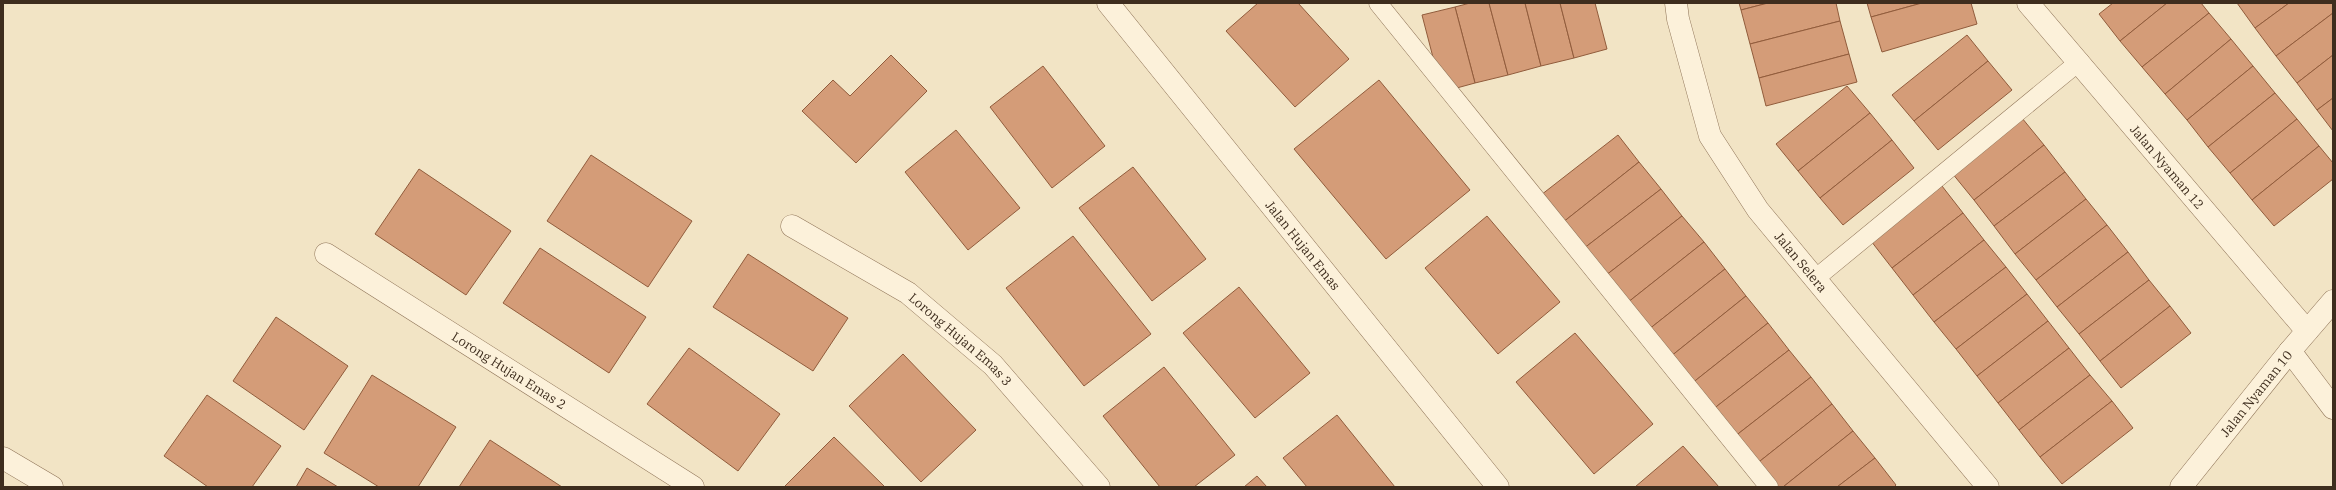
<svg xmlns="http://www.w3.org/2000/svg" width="2336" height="490" font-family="'IBM Plex Serif',serif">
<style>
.building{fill:#d49c78;stroke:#915c3c}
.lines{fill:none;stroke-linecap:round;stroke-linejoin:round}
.service-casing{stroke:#907559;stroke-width:19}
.minor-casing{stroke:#907559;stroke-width:23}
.tertiary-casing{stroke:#907559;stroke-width:23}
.service{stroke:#fcf1da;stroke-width:18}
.minor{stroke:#fcf1da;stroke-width:22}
.tertiary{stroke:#fcf1da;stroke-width:22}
.labels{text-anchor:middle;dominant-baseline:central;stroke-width:3;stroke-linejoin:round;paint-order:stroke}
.street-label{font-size:13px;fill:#3e2d1e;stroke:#f9eed6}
</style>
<rect width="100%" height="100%" fill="#f2e4c5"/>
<g class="building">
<path d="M1258,3H1298L1349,59L1295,107L1226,31Z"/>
<path d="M1470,3H1489L1508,75L1475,83L1455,7Z"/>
<path d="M1489,3H1525L1541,66L1508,75Z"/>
<path d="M1525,3H1560L1574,58L1541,66Z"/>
<path d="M1560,3H1595L1607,49L1574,58Z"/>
<path d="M1739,3H1768L1741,10Z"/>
<path d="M1768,3H1836L1840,21L1750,44L1741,10Z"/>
<path d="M1867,3H1922L1871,17Z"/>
<path d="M1922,3H1971L1977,24L1882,52L1871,17Z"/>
<path d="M2113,3H2167L2120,41L2099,14Z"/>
<path d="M2167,3H2201L2209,13L2142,67L2120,41Z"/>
<path d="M2237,3H2289L2255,28Z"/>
<path d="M2289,3H2333V13L2276,56L2255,28Z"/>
<path d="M1455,7L1475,83L1442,92L1422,15Z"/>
<path d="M2209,13L2231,39L2165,94L2142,67Z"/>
<path d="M2333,13V55L2297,83L2276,56Z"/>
<path d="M1840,21L1849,54L1759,78L1750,44Z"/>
<path d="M1967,35L1988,61L1914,121L1892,95Z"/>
<path d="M2231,39L2253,66L2187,120L2165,94Z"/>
<path d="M1849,54L1857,82L1766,106L1759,78Z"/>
<path d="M891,55L927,91L856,163L802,111L833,80L850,96Z"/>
<path d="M2333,55V98L2317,110L2297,83Z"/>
<path d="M1988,61L2012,90L1938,150L1914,121Z"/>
<path d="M1043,66L1105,146L1052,188L990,107Z"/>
<path d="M2253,66L2275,93L2208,147L2187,120Z"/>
<path d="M1379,80L1470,190L1386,259L1294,149Z"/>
<path d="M1847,86L1870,113L1798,171L1776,144Z"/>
<path d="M2275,93L2297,119L2230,173L2208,147Z"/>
<path d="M2333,98V131L2317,110Z"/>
<path d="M1870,113L1892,140L1820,198L1798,171Z"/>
<path d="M2022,118L2044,145L1974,200L1952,173Z"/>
<path d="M2297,119L2319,146L2252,200L2230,173Z"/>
<path d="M956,130L1020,208L968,250L905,172Z"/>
<path d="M1618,135L1639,162L1562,223L1541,195Z"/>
<path d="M1892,140L1914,168L1843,225L1820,198Z"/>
<path d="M2044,145L2065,172L1994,226L1974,200Z"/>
<path d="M2319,146L2333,163V179L2274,226L2252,200Z"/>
<path d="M591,155L692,221L648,287L547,221Z"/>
<path d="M1639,162L1661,189L1583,249L1562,223Z"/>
<path d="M1133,167L1206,259L1152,301L1079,208Z"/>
<path d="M419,169L511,231L466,295L375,234Z"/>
<path d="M2065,172L2086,199L2015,254L1994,226Z"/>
<path d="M1942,186L1963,213L1892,268L1871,241Z"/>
<path d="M1661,189L1682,216L1605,276L1583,249Z"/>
<path d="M2086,199L2107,225L2036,280L2015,254Z"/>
<path d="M1963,213L1984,240L1913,295L1892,268Z"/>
<path d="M1487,216L1560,302L1498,354L1425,268Z"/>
<path d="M1682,216L1704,242L1627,303L1605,276Z"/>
<path d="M2107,225L2128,252L2057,307L2036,280Z"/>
<path d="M1073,236L1151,334L1084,386L1006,288Z"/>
<path d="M1984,240L2006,267L1934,322L1913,295Z"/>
<path d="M1704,242L1725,269L1648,330L1627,303Z"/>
<path d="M540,248L646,317L609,373L503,303Z"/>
<path d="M2128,252L2149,280L2079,334L2057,307Z"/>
<path d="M748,254L848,318L813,371L713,307Z"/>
<path d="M2006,267L2027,294L1956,349L1934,322Z"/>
<path d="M1725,269L1746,296L1670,357L1648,330Z"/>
<path d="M2149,280L2170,306L2100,361L2079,334Z"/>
<path d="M1239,287L1310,373L1255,418L1183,333Z"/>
<path d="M2027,294L2048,321L1977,376L1956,349Z"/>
<path d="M1746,296L1768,323L1691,384L1670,357Z"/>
<path d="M2170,306L2191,333L2121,388L2100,361Z"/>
<path d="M276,317L348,366L304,430L233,381Z"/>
<path d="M2048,321L2069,348L1998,403L1977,376Z"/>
<path d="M1768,323L1789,350L1712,410L1691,384Z"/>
<path d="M1575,333L1653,424L1594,474L1516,382Z"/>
<path d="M689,348L780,414L738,471L647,404Z"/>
<path d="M2069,348L2090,375L2019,430L1998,403Z"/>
<path d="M1789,350L1811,377L1734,437L1712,410Z"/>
<path d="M903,354L976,430L921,482L849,406Z"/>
<path d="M1164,367L1235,455L1194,487H1160L1103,416Z"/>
<path d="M372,375L456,427L418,487H379L324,453Z"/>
<path d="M2090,375L2112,401L2040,457L2019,430Z"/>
<path d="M1811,377L1832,404L1755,465L1734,437Z"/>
<path d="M207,395L281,446L252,487H208L164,456Z"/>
<path d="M2112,401L2133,428L2062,484L2040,457Z"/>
<path d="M1832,404L1853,431L1783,487H1773L1755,465Z"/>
<path d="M1337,415L1395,487H1307L1283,458Z"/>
<path d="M1853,431L1875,458L1837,487H1783Z"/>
<path d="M834,437L885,487H784Z"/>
<path d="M490,440L562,487H459Z"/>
<path d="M1683,446L1719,487H1635Z"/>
<path d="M1875,458L1896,485L1894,487H1837Z"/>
<path d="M307,468L338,487H296Z"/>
<path d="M1257,476L1267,487H1244Z"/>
</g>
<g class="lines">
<g class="service-casing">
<g id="service">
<path d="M1378,3L1769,487"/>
<path d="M1816,278L2080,61"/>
</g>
</g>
<g class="minor-casing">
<g id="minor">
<path id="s1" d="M1676,3L1678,19L1710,136L1758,210L1988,487"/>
<path id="s2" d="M2028,3L2307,331"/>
<path id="s3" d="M792,226L908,293L993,365L1099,487"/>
<path id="s4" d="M326,254L693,487"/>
<path d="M2290,351L2333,408"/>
<path d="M3,458L52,487"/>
<path id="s5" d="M2181,487L2290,351L2333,301"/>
</g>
</g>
<g class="tertiary-casing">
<g id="tertiary">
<path id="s6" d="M1108,3L1498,487"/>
</g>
</g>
<use href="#service" class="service"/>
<use href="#minor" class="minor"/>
<use href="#tertiary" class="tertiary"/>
</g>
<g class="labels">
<g class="street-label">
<text stroke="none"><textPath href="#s2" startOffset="215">Jalan Nyaman 12</textPath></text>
<text stroke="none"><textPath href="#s6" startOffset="311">Jalan Hujan Emas</textPath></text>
<text stroke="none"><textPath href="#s1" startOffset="293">Jalan Selera</textPath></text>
<text stroke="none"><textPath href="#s3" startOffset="204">Lorong Hujan Emas 3</textPath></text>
<text stroke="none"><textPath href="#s4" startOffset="217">Lorong Hujan Emas 2</textPath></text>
<text stroke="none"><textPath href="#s5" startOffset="120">Jalan Nyaman 10</textPath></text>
</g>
</g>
<rect width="2336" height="490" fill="none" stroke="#3e2d1e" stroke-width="8"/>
</svg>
